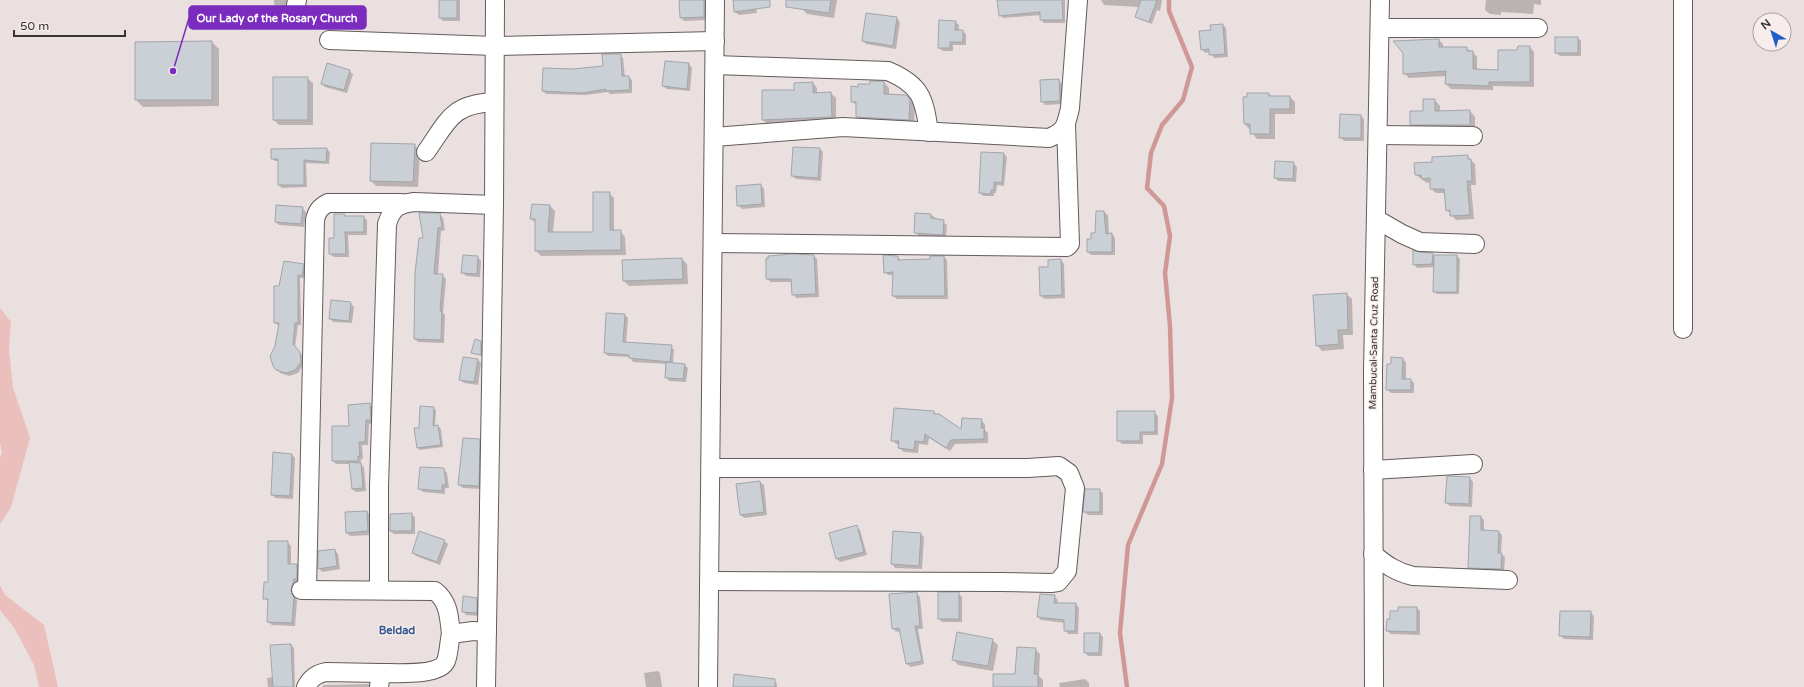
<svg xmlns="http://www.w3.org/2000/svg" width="1804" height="687" font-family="'Varela Round',sans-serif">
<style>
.green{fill:#ebbfbc}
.shadow{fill:#0003}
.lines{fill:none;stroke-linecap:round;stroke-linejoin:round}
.stream{stroke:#cf9895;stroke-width:4.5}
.building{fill:#cbcfd6;stroke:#a1a5ac}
.minor-casing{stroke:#645b5b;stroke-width:20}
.minor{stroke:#fff;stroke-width:18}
.labels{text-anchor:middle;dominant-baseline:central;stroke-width:3;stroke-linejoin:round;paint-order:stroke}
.street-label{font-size:10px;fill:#373333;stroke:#f7edec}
.neighbourhood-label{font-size:11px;font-weight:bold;fill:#36578f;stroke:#f7edec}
.leader{fill:none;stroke:#7b2cbf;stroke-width:1.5}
.callout-dot{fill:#7b2cbf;stroke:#f7edec;stroke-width:1.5}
.callout{fill:#7b2cbf;stroke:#7b2cbf;stroke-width:1.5}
.callout-label{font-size:11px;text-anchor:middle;font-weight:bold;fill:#fff}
</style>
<rect width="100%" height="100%" fill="#eae0df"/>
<g class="green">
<path d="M0,308L11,322L9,350L13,388L30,438L11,507L0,524V458L2,452L0,442Z"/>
<path d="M0,585L5,595L44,625L58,687H39L34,665L15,629L0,610Z"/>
</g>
<g class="shadow">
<path d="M274,0H291L289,7H278L274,4Z"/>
<path d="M440,0H460V21H443L440,18Z"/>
<path d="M680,0H709L707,20L684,21L681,17Z"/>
<path d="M734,0H755L757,13L739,15L735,12Z"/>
<path d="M803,0H837L834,18L807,14L802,9Z"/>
<path d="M998,0H1065V23H1044L1041,20V15L1003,18L1000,15Z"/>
<path d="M1101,0H1162L1160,11L1157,10L1152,24L1139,19L1136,16L1139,7L1104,5Z"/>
<path d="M1486,0H1541V5L1534,4L1533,14L1501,12V15L1490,14L1485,10Z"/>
<path d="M897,18L900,22L896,49L866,44L863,41Z"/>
<path d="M955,22L959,25V31H962L966,34V45H953V51H943L939,48Z"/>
<path d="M1223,25L1226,28L1228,57L1214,58L1210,52L1205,53L1202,49L1212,31Z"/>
<path d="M1578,38L1581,41V56H1560L1556,53Z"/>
<path d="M1439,40L1443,44V48H1466L1473,52L1477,57V70L1499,71L1518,51L1530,47L1534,52V87L1493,86V90L1451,89L1446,84L1447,76L1409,78L1404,73Z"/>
<path d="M212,42L219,49V106L143,107L136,100Z"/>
<path d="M620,55L623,58L625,77H629L632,80V93L610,94L608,92L586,95L546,94L543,91L573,70L604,67Z"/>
<path d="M666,62L689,64L692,68L690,91L667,89L663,86Z"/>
<path d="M349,71L353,74L347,93L325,87L322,84Z"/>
<path d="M307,78L313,83V125H279L274,120Z"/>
<path d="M1059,80L1062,84L1063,104L1045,105L1042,101L1041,81Z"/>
<path d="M884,82L889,88V95L906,96L915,105L914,125L862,122L857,117V106L852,101L859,88Z"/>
<path d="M813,83L817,88V94L831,93L836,98V122L767,124L763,120L795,91Z"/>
<path d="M1269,94L1272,97H1290L1295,102V114H1275V139H1257L1245,124Z"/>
<path d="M1435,100L1440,106V112L1470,111L1475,117V130H1416L1411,124Z"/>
<path d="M1361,116L1364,119V141H1344L1340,137Z"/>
<path d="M414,145L420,151L418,187L376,186L371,181Z"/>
<path d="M327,149L330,152L329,164L306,163L307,187L282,188L279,185V161H275L272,158Z"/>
<path d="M820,149L823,152L821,181L796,179L792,176Z"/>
<path d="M1004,154L1007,157L1004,186L997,185L996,193H994V196H983L980,192Z"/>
<path d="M1467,156L1475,164L1476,185H1471L1474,219L1456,220L1447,210L1446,193H1436L1431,189V182L1427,183L1416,175L1433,163Z"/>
<path d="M1293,163L1297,167L1296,182L1278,181L1275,178Z"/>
<path d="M761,185L764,189L765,207L742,209L738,205Z"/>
<path d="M609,193L614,198V231H620L625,237L626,255L541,256L536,251V223L531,219L550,206L555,211L553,233H594Z"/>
<path d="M302,208L306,212L304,227L279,225L276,222Z"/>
<path d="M1097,212H1104L1108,215L1109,234H1112L1115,238V255H1091L1088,252L1092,240L1096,234Z"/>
<path d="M344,214L347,217H363L367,220V235H348L349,257H334L330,254Z"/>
<path d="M440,214L443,218L445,230L441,231L438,275H442L446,279L443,313L445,315L444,343L418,342L415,339L424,240Z"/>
<path d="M931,215L947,225L946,238L919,236L915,232Z"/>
<path d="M1432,254L1434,256H1457L1460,259L1459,294H1437L1434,291V267L1417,268L1414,264Z"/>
<path d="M464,256L478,257L481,261L480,277L466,276L462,272Z"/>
<path d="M814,256L817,259L819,297L796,298L793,294L792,282H771L767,279Z"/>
<path d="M898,257L901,261L931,260L944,257L947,260L948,299H897L893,296L894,275H888L885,272Z"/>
<path d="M682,259L687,264L688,284L629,286L624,281Z"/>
<path d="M1061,260L1064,264L1065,298L1044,299L1041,295L1049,268Z"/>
<path d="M303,265L306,268L304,278H300L301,325H298L295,348L303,356V365L298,373L289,376L280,373L277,369L276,347L279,326L275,323L280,287Z"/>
<path d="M1346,294L1352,299L1353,335H1343L1344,349L1322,351L1317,345Z"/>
<path d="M350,303L354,307L352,323L333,322L330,318Z"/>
<path d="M625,315L628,318L626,344L671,346L674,350L673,364L684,365L688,368L686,382L669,381L666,377L667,364L633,362L630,357L608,356L605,353Z"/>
<path d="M481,342L482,343V356L473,352Z"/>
<path d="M1402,359L1406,362V380H1411L1414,383V393H1391L1387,389L1392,365Z"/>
<path d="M478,360L481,363L478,385L464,383L460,380Z"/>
<path d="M369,404L373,408L374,423L369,424L368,445H362L363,459H361V465L364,467L366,491L356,492L352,489L350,464H336L333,461L350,427Z"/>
<path d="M433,408L436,410L435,427L438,426L441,429L443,447L420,450L418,448L420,429Z"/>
<path d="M933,412L962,430L981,420L985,424V430L988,433V443L955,444L950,451L929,438L928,445L919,444L918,453L904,452L899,448L900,445L896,444L892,440Z"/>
<path d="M1154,412L1158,416V435H1143V444H1122L1118,440Z"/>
<path d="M464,439L479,440L483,444L482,489L463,488L459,485Z"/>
<path d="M292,455L295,458L293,499L275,498L272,494Z"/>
<path d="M443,469L447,473L449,488H445V494L423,492L419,489Z"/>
<path d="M1470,478L1473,482L1472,507L1450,506L1446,503Z"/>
<path d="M760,482L764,485L767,515L744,518L741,515L737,485Z"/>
<path d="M1099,490L1103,493V515H1088L1084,511Z"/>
<path d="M367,512L370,515L371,535L350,536L347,533Z"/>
<path d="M411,514L415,517V534H394L390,531Z"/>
<path d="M1471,517H1481L1484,520V531L1499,532L1502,535L1501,554L1505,557L1504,572L1472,571L1469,567Z"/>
<path d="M856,526L860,530L867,555L840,562L837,559L830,533Z"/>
<path d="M894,533L921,534L924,537L922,569L895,568L892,564Z"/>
<path d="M444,541L448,544L440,565L416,556L413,553Z"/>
<path d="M287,542L291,546V565H297L300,568V582L293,594L297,601L295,626L272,625L268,622L269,602L264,598Z"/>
<path d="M335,550L338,554L340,569L322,572L319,568Z"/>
<path d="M916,593L920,597L923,629H918L924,664L911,667L907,664L901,631L896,632L893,628Z"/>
<path d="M958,593L962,597V622H942L939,619Z"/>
<path d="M1054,596L1058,600L1057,604H1076L1079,608L1078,634H1068L1065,630V623L1041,620L1038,617Z"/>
<path d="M477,599L480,602V616L466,615L463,611Z"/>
<path d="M1417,608L1420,611V635L1391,634L1387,631L1391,620Z"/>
<path d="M1590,612L1594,616L1593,640L1564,639L1560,635Z"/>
<path d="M1100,634L1103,637L1102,656H1088L1085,652Z"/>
<path d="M992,640L998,645L993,671L958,665L953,659Z"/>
<path d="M291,645L294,648L295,687H268L267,678L273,677Z"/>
<path d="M1035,649L1040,654L1039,676L1043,680V687H994L1016,675Z"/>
<path d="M658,671L660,673L662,687H646L644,673Z"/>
<path d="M1085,679L1089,683V687H1060L1059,683Z"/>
<path d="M774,680L777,684V687H734Z"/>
<path d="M369,684L371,687H323V685Z"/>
</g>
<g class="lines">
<path class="stream" d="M1127,687L1120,633L1128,545L1162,464L1172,398L1170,326L1165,273L1170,236L1164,206L1147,188L1151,153L1162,125L1183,100L1192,67L1169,11V0"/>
</g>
<g class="building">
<rect x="439" y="0" width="18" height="18"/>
<path d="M679,0H704V17L680,18Z"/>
<path d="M733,0H770V7L734,12Z"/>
<path d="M786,0H831L829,13L786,7Z"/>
<path d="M997,0H1062L1063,20H1040V12L999,16Z"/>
<path d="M1141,0H1157L1149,22L1135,17Z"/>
<path d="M866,13L897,17L893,46L862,41Z"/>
<path d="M939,20L956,21L955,30H963V42H950V48H938Z"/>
<path d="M1223,24L1225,54L1209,55V49L1201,50L1199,31L1211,30L1210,25Z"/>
<rect x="1555" y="37" width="23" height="16"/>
<path d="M1439,39V47H1467V51H1473V69L1498,70V50H1517L1518,46H1530V82H1489V86L1445,84L1446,71L1403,74V53L1393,41Z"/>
<path d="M212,41V100H135V42Z"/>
<path d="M602,54H621L622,76H629L630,90L606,91V89L582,93L542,91L543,68L573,69L603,66Z"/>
<path d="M665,61L689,63L687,89L662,86Z"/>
<path d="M327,63L350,70L344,90L321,84Z"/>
<rect x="273" y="77" width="35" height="43"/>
<path d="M1059,79L1060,101L1041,102L1040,80Z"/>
<path d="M870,81H884V94L906,95L910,99L909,120L856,117V102H851V86L858,87V84H870Z"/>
<path d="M813,82V93L831,92L832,117L762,120V90H794V83Z"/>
<path d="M1247,93H1269V96H1290V109H1270V134H1250V124H1244L1243,97H1247Z"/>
<path d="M1423,99H1435V111L1470,110V125H1410V111H1423Z"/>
<path d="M1340,114L1361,115V138H1339Z"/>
<path d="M371,143L415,144L413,182L370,181Z"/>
<path d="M793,147L820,148L818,178L791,176Z"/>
<path d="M327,148L326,162L304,160V185H278V159H271V149Z"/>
<path d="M981,152L1004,153L1002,183L994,182V190H991V194L979,193Z"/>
<path d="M1468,155V159H1471L1472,181H1467L1470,215L1450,216V210L1446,211L1444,189H1430V178L1422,179L1421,175H1415L1414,163L1432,162V157Z"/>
<path d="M1275,161L1294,162L1293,179L1274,178Z"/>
<path d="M761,184L762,204L737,206L736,186Z"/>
<path d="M593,192H610V230H621V250L535,251V219H530L532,204L550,205L548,232H593Z"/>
<path d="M276,205L303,207L301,224L275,222Z"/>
<path d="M1096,211H1104L1106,234L1112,233V252H1087V239H1091V233H1095Z"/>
<path d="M419,213H440L442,227L438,228L434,274H443L440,311H442L441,340L414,339L415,273L419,238H423Z"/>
<path d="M915,213L931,214V218L944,220L943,235L914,233Z"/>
<path d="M334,214H345V216H364V232H345L346,254H329V238H334Z"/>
<path d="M1413,250L1419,252L1433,253L1432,264L1413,265Z"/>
<path d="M792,254L814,255L816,294L792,295L791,279H766V258L768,259V256Z"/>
<path d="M463,255L478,256L477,274L461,273Z"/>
<path d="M883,255L898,256V260L930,259V256H944L945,296H892L893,272L884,273Z"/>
<path d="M1434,255H1457V292H1433Z"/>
<path d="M682,258L683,279L623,281L622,260Z"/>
<path d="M1061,259L1062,295L1040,296L1039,267H1048V260Z"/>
<path d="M284,261L304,264L302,276L298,275V323H295L293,344L300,352L301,362L295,370L286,373L276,370L273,366L270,356L275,346L279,323H274V286H279Z"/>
<path d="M1347,293L1348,330H1338L1339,344L1316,346L1313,295Z"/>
<path d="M331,300L351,302L349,321L329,319Z"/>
<path d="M606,313L625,314L623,342L672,345L670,362L629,358V355L604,353Z"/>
<path d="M475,339L481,341V355L471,353Z"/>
<path d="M463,357L478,359L474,382L459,380Z"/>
<path d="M1391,357L1403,358L1402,379H1411V390H1386L1387,364H1391Z"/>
<path d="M666,362L685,364L683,379L665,378Z"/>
<path d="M370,403L371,420H366L365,442H359L360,456H358V461H332V426H349L348,405Z"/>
<path d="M420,406L434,407L433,426L438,425L441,445L417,448L414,428H419Z"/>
<path d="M894,408L934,411V414H939L961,429L962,418L982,419L981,428H984V439L951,440L946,448L925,434L924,442L915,441L914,450L898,448L899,441H891Z"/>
<path d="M1117,411H1155V432H1140V441H1117Z"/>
<path d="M463,438L480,439L479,486L458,485Z"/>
<path d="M273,452L292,454L290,496L271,495Z"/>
<path d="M349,462L361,463L363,488L352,489Z"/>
<path d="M420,467L444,468L446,485H442V491L418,489Z"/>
<path d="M1447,476L1470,477L1469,504L1445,503Z"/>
<path d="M760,481L764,512L740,515L736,484Z"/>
<path d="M1085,489H1100V512H1083Z"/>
<path d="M367,511L368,531L346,533L345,512Z"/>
<path d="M412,513V531H390V514Z"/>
<path d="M1470,516H1481V530L1499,531L1498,553H1502L1501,569L1468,568Z"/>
<path d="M857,525L864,552L836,559L829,533Z"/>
<path d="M419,531L445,540L437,562L412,553Z"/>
<path d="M893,531L921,533L919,566L891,564Z"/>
<path d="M268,541H288V564H297V579H294L291,590L294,597L292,623L267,622L268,599H263L264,582H268Z"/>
<path d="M335,549L337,566L318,569V551Z"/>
<path d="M917,592L920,626H915L922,661L906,664L899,628L892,629L889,594Z"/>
<rect x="938" y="592" width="21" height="27"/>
<path d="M1040,594L1055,595L1054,603H1076L1075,631H1064V620L1037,617Z"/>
<path d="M463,596L477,598V613L462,612Z"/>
<path d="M1398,607H1417V632L1386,631L1387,619H1390V611H1398Z"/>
<path d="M1560,611H1591L1590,637L1559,636Z"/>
<path d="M957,632L993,639L988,666L952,660Z"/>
<path d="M1084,633H1100L1099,653H1084Z"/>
<path d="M291,644L293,687H273L270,645Z"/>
<path d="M1017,647L1036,648L1034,674H1038V687H993V674H1015Z"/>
<path d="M734,674L775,679V687H733Z"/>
</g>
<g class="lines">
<g class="minor-casing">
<g id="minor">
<path d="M1683,0V329"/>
<path d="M296,5L297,0"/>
<path d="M1380,28H1538"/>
<path d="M329,40L495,46L715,41"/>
<path d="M715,65L888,71C921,85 924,98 929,132"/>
<path d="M1378,135L1473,136"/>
<path d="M714,137L843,127L1049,138C1066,131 1066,125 1070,108L1078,0"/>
<path d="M426,152C448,121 451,104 494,102"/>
<path d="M1376,219L1402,234L1420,242L1475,244"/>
<path d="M713,243L1067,247L1070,244L1066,124"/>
<path d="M1373,470L1473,464"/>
<path d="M1373,554C1386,565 1396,572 1413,576L1508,580"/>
<path d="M709,581L1000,582L1051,583L1058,582L1067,571L1075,488L1069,473L1059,466L1028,468H711"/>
<path d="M301,590L435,591C449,602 449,617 451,634"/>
<path d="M307,590L315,220C317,211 320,207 328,203H402"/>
<path d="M379,590V487L387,224C392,208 398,204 414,202L494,205"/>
<path d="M306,687C311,678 316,674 326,672L381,673"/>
<path d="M379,687L381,673C396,673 440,676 446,661C449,653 449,642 451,634L473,631L487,632"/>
<path d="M486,687L494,205L495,0"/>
<path d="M708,687L715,0"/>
<path d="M1374,687L1373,372L1380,0"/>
</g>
</g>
<use href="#minor" class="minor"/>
</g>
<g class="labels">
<g class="street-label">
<text transform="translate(1374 343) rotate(-89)">Mambucal-Santa Cruz Road</text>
</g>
<g class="neighbourhood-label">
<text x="397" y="630">Beldad</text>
</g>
</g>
<path class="leader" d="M173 71L189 18"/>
<circle class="callout-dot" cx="173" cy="71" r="4"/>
<rect class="callout" x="189" y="6" width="177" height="23" rx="4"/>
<g class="callout-label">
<text x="277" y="22">Our Lady of the Rosary Church</text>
</g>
<g transform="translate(1772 32) rotate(321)"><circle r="19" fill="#f7edec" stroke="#aaa3a2"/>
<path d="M0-3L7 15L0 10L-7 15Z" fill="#1e5cc8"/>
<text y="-6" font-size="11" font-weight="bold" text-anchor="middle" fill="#373333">N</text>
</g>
<path d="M14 30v6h111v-6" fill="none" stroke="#373333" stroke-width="2"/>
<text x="20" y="30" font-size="12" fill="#373333" stroke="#f7edec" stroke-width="3" paint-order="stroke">50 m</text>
</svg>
